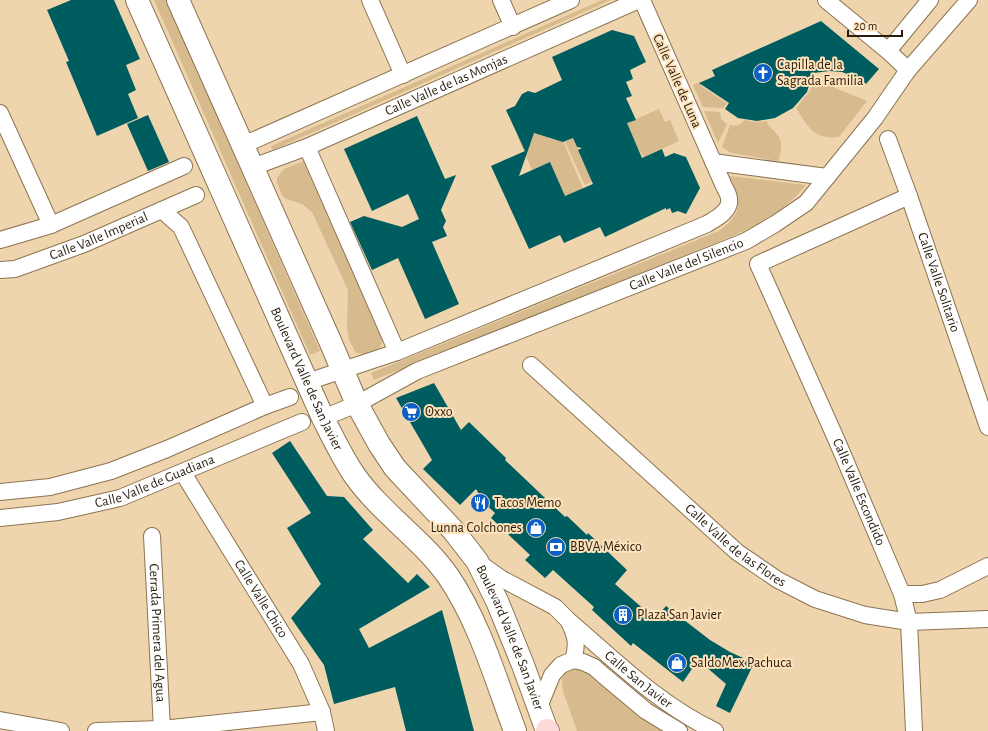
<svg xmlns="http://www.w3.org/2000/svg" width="988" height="731" font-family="'Alegreya Sans',sans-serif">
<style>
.green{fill:#d7ba8e}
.building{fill:#005d5f;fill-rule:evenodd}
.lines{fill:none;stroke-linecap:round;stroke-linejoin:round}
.minor-casing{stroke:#8c7450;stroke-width:18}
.secondary-casing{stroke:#8c7450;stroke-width:24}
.primary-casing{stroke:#b28682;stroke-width:24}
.minor{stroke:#fff;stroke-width:16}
.secondary{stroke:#fff;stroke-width:22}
.primary{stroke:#fed9d9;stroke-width:22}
.labels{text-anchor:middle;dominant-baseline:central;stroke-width:4;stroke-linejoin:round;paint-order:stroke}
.poi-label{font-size:14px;fill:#271d0e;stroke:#fde2bb;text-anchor:start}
.street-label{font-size:14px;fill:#271d0e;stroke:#fde2bb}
</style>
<rect width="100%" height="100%" fill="#efd5ae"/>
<g class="green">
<path d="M154,0H166L320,351L310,355Z"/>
<path d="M602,0H611L273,150L271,146Z"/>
<path d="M700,82L702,87L727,103L724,108L703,107L693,85Z"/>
<path d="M823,83L867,101L839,137C814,140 808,127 796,108L809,92L813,84L816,88Z"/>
<path d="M659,109L665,122L670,120L679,141L644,157L638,149L627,123Z"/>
<path d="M704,111L720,112L721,119L727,124L718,143Z"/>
<path d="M744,120L756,122L767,121C768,127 772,128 776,133C783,140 782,152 778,161L731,153L722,147L730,125C736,127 740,125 744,120Z"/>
<path d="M558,129L583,189L565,196L550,162L532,170L518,137L531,141L534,133L555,140Z"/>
<path d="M573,138L588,172L640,158L585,185L565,142Z"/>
<path d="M304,161L381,335L382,341L380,348L366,354L356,353L349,340L347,328L348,290L312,212L302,204L286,199L282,195L277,183V178L284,169Z"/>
<path d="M729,176L806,185C789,207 765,220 740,233L374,380L371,373L719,231C743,213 742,201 729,176Z"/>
<path d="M583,668L677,731H577L563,691L562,679L568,669Z"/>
</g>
<g class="building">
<path d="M71,0H114L140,59L126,65L136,90L128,94L138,118L97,136L66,62L69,61L47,10Z"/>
<path d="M821,21L879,69L866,84L858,78L854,82L847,74L842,72L830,71L813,73L807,92L793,108L775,118L757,121L738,118L725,109L729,103L699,83L715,76L712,70Z"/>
<path d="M612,30L634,36L646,62L630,70L633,79L626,82L632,96L626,98L636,120L627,123L642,158L662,149L665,157L674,153L686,157L700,188L686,214L678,211L672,213L670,208L666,210V208L605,237L600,227L564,243L560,235L529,249L491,166L525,151L506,110L515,106L522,94L528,91L535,93L562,80L552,57ZM534,133L563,142L573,138L577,147L582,148L578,150L593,184L565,196L550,162L519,176Z"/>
<path d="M148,115L169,162L148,171L127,124Z"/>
<path d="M417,116L445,179L456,175L441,210L446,221L443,227L447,236L432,242L459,304L425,319L398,258L372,270L350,222L364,216L402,227L419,219L408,194L372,211L344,149Z"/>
<path d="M434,383L461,430L469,422L506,458L505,460L565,517L567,516L587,535L588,533L627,570L615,584L655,619L666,606L710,640L730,652L754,663L730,713L716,706L726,684L698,660L683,682L633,643L631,646L592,610L594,607L553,570L545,578L525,560L530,555L491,518L495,513L484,503L476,489L460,505L423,469L432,460L396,398Z"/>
<path d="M290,441L327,496L344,497L373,530L363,539L408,583L417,574L430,587L359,629L369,648L442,610L474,731H406L395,687L334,704L324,665L291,618L321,584L319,581L287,528L311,513L272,453Z"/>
</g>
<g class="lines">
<g class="minor-casing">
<g id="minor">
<path d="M370,0L403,75"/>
<path d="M501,0L513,27"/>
<path d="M826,0L888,51L908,70"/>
<path d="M888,51L930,0"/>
<path d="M0,113L51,225"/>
<path id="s1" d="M888,139L909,196L988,427"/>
<path d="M243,145L571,0"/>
<path d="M307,147L397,352"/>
<path d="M713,162L827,177"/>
<path id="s2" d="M253,167L307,147L639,0"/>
<path id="s3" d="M909,196L758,264L837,441L902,594L909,622L914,731"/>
<path d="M162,210L181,227L265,406"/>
<path d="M0,240L51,225L184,166"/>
<path id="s4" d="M0,270L15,269L84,244L196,195"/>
<path id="s5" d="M531,365L737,552L778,580L815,599L865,615L909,622L988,619"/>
<path d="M307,382L397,352L707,224C715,219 731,211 729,199C729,194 725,189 723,184L642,0"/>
<path id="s6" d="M323,418L357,404L417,371L746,241L775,224L806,203L875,118L908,70L969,0"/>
<path id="s7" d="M183,473L301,664L322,712L326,731"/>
<path d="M0,492L50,487L111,471L167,449L265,406L290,397"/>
<path id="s8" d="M0,518L58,512L120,498L302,422"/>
<path id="s9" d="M152,536L162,729"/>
<path id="s10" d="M478,562L502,579L555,607L568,620C614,659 659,705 715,731"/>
<path d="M902,594H922L940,590L988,566"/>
<path d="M569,622C576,636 578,644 573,660"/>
<path d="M539,707L552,675L561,665L573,660L583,662L594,667L603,675L646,711L679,731"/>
<path d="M0,720L61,731"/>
<path d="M96,731L162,729L322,712"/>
</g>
</g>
<g class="secondary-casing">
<g id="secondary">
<path id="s11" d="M137,0L323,418C333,438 343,459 355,476C382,514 422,539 448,576C479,621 496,680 515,731"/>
<path id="s12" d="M178,0L330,341L357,404L379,444L395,468L453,530L477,561L497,601L523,665L547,731"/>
</g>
</g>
<g class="primary-casing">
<path id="primary" d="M547,730L548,731"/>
</g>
<use href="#minor" class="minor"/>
<use href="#secondary" class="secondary"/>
<use href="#primary" class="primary"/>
</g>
<defs>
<g id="church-disc" transform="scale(1)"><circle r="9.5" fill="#0b5fc9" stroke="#fde2bb"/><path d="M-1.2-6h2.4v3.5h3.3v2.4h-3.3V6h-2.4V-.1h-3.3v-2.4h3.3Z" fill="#fff"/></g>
<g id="supermarket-disc" transform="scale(1)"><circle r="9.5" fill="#0b5fc9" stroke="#fde2bb"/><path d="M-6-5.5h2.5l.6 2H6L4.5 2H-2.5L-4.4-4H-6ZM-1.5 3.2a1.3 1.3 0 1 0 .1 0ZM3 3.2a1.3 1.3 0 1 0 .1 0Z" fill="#fff"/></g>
<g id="restaurant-disc" transform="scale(1)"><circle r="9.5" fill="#0b5fc9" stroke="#fde2bb"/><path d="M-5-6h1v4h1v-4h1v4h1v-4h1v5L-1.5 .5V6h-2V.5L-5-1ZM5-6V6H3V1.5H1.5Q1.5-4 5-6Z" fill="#fff"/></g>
<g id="shop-disc" transform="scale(1)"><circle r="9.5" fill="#0b5fc9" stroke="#fde2bb"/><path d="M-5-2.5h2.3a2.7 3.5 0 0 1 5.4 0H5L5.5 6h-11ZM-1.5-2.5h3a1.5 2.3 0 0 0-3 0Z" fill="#fff"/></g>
<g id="bank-disc" transform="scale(1)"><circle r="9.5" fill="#0b5fc9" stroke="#fde2bb"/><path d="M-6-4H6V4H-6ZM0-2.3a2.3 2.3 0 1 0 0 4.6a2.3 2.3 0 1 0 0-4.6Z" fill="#fff"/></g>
<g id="building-disc" transform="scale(1)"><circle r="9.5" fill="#0b5fc9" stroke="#fde2bb"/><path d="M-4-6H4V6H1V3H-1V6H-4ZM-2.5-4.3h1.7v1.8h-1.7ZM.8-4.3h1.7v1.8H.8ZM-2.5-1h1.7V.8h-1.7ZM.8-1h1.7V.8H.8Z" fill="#fff"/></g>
</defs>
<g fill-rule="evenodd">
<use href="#church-disc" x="763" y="73"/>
<use href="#supermarket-disc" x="411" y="412"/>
<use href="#restaurant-disc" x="480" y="503"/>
<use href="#shop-disc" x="536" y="528"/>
<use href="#bank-disc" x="556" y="547"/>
<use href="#building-disc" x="623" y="615"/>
<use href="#shop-disc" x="677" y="663"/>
</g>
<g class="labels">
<g class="poi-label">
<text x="777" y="65">Capilla de la<tspan x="777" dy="16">Sagrada Familia</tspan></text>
<text x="425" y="412">Oxxo</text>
<text x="494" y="503">Tacos Memo</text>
<text x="522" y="528" text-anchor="end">Lunna Colchones</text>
<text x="570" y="547">BBVA México</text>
<text x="637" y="615">Plaza San Javier</text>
<text x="691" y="663">SaldoMex Pachuca</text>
</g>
<g class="street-label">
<text transform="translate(677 81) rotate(66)">Calle Valle de Luna</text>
<text stroke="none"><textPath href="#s2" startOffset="210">Calle Valle de las Monjas</textPath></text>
<text stroke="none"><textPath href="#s4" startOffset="105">Calle Valle Imperial</textPath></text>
<text stroke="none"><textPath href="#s6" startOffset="395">Calle Valle del Silencio</textPath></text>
<text stroke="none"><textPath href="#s1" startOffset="152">Calle Valle Solitario</textPath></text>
<text stroke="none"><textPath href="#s11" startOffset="415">Boulevard Valle de San Javier</textPath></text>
<text stroke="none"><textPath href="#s8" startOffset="160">Calle Valle de Guadiana</textPath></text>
<text stroke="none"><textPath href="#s3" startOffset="415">Calle Valle Escondido</textPath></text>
<text stroke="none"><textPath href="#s5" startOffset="273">Calle Valle de las Flores</textPath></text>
<text stroke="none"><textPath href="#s7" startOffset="148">Calle Valle Chico</textPath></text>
<text stroke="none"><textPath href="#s9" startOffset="97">Cerrada Primera del Agua</textPath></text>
<text stroke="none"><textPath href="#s12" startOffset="724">Boulevard Valle de San Javier</textPath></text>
<text stroke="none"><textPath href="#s10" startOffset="200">Calle San Javier</textPath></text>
</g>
</g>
<path d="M848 30v6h54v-6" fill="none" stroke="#271d0e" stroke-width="2"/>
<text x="854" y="30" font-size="12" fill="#271d0e" stroke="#fde2bb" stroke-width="3" paint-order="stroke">20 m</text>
</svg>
